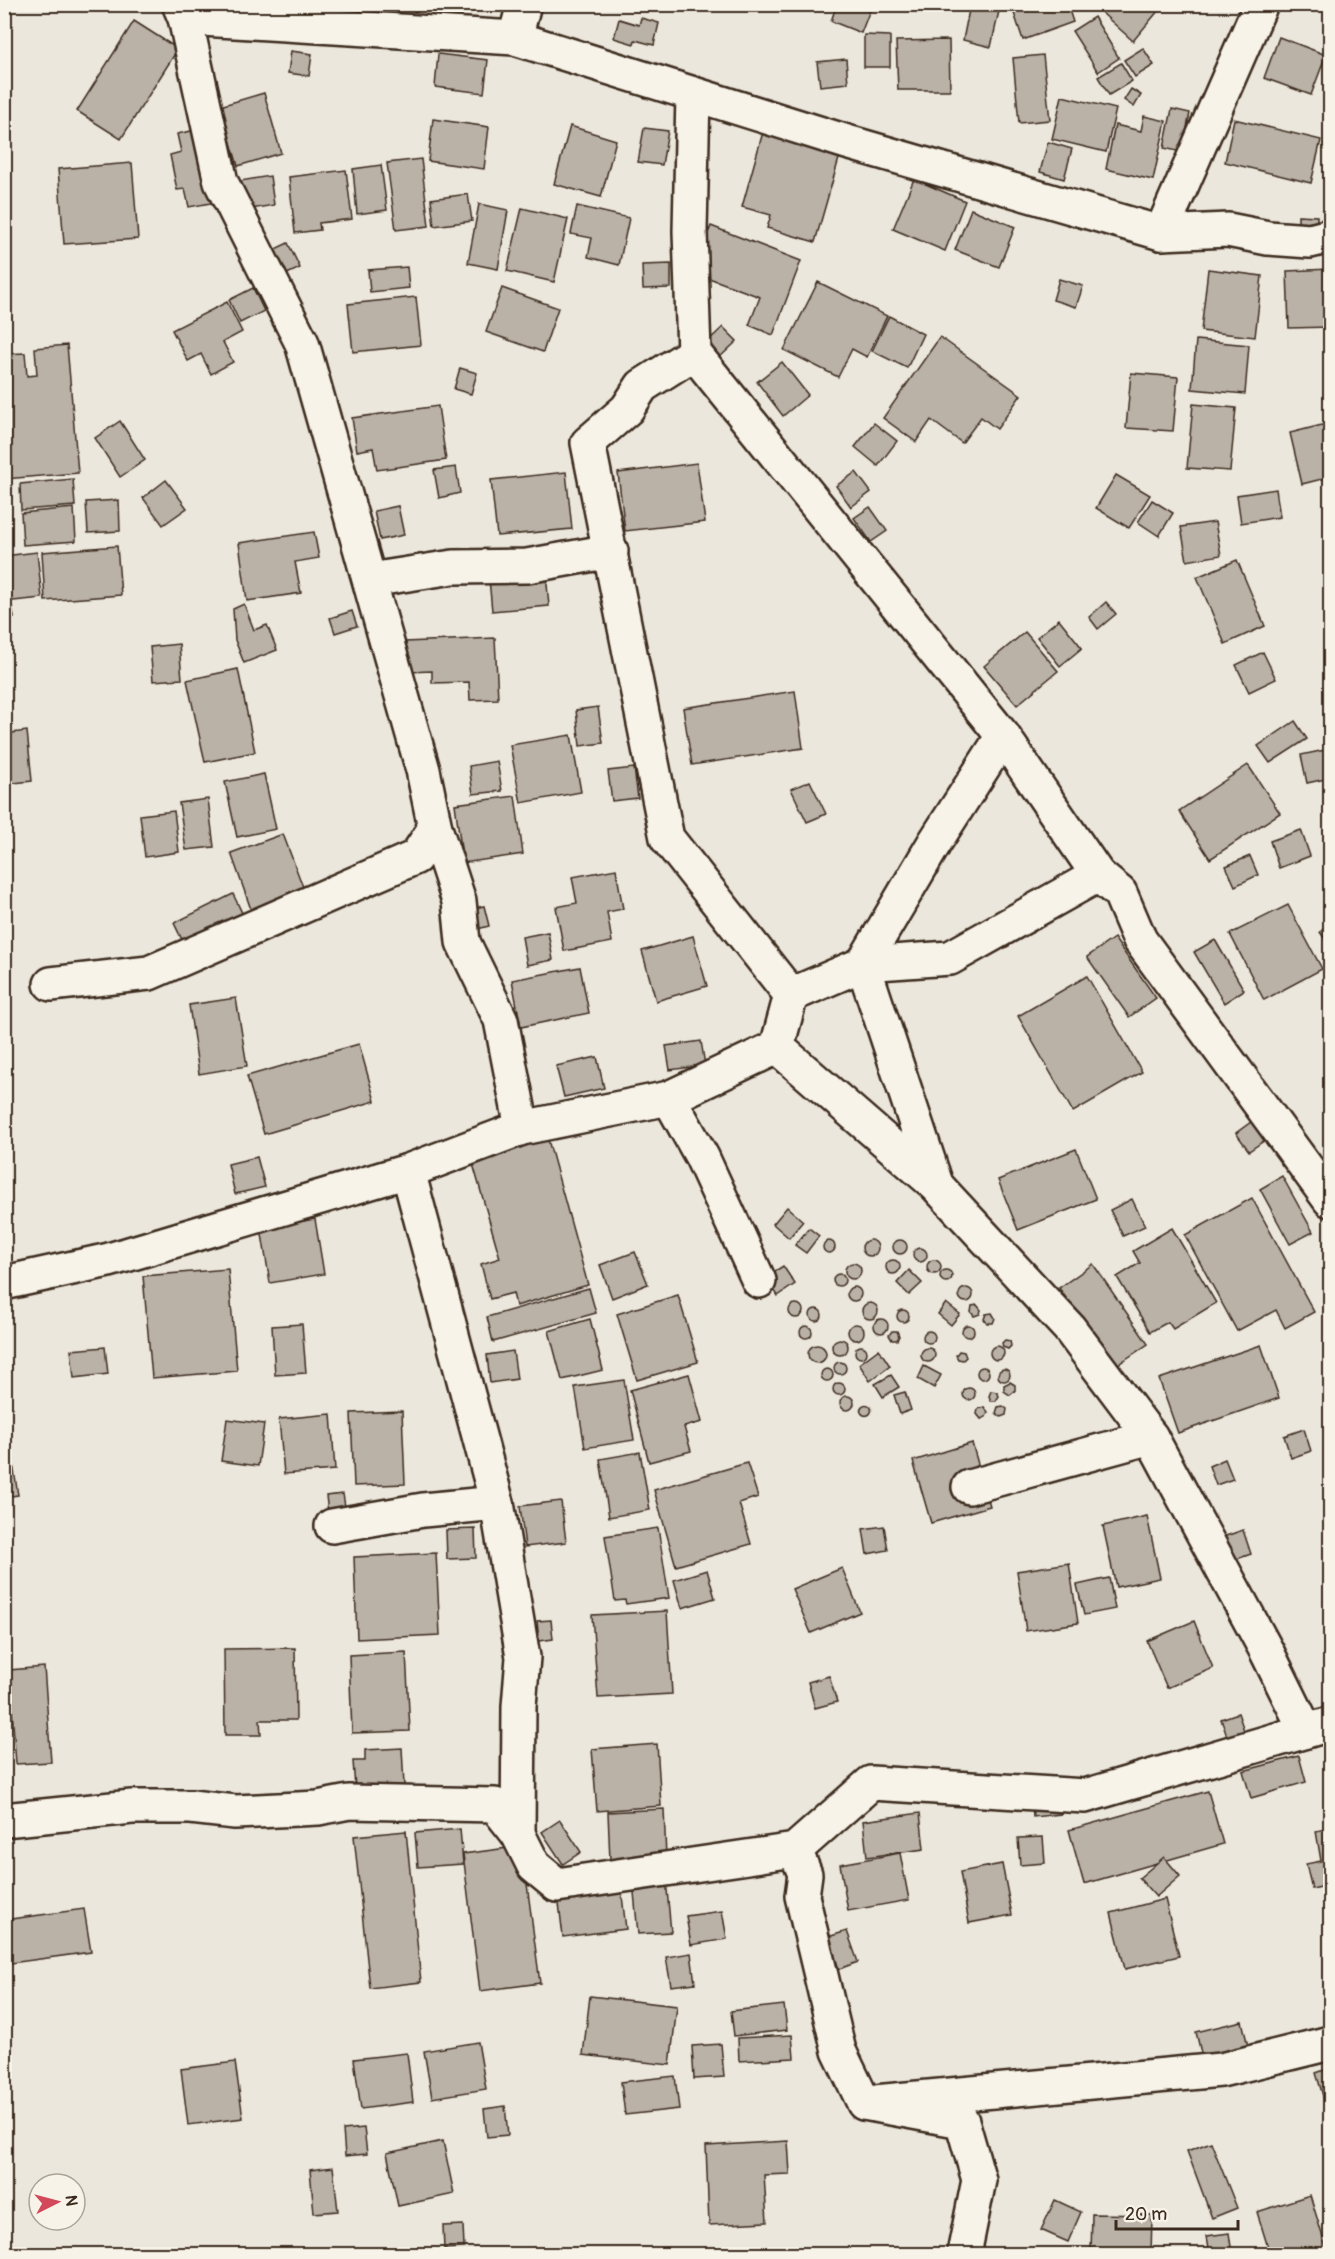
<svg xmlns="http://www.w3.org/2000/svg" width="1335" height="2259" font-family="Pangolin,sans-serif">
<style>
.building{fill:#bab2a7;stroke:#3b2a1e;stroke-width:1.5}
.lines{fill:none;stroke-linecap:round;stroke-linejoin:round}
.minor-casing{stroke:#3b2a1e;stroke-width:38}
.minor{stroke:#f7f3e8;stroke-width:33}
</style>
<rect width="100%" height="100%" fill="#ece7dc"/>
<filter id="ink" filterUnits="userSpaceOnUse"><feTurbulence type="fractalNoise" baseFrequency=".0167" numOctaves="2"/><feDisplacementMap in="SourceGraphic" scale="12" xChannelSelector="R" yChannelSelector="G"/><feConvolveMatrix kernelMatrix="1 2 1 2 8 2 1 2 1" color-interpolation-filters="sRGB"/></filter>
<g filter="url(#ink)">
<g class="building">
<path d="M837,4H856L870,10L861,33L831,21Z"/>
<path d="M1011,4H1067L1073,22L1023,40Z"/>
<path d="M1110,4H1164L1133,41L1102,13Z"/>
<path d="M970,5L999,11L991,47L963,40Z"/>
<path d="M1094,17L1119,58L1098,72L1072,31Z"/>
<path d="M641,18L659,23L654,45L635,40L634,44L614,38L619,19L639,25Z"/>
<path d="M134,21L178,49L121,139L77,111Z"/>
<path d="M864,35L890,36V67H864Z"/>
<path d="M1279,37L1326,55L1311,95L1264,78Z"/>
<path d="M949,40L950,90H898L896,41Z"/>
<path d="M1143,48L1154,65L1135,77L1124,60Z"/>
<path d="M291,51L312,54L309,76L288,73Z"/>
<path d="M438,54L488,60L484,93L435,87Z"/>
<path d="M1043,55L1050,120L1019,123L1013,58Z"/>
<path d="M846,59L848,83L820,86L817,62Z"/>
<path d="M1121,63L1132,81L1109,95L1098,77Z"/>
<path d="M1131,89L1141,95L1134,107L1124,100Z"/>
<path d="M264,93L281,153L238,166L220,106Z"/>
<path d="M1062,96L1116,109L1106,152L1052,139Z"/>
<path d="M1172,109L1190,113L1182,152L1164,148Z"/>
<path d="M1144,116L1166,121L1153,180L1106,169L1115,125L1141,131Z"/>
<path d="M433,119L489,127L484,169L428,161Z"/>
<path d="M1234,119L1321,140L1311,183L1225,162Z"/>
<path d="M570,126L616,140L601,197L554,184Z"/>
<path d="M644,128L668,131L662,165L638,162Z"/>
<path d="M196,130L211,203L189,207L185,189L177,190L170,155L181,152L177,134Z"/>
<path d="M763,132L840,155L815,242L767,228L771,215L742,207Z"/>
<path d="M1048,142L1072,149L1064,179L1040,172Z"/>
<path d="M421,159L429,226L396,230L387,163Z"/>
<path d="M132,163L138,239L64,244L58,169Z"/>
<path d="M381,165L387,210L357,214L353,169Z"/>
<path d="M346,170L352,219L319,223L320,230L295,233L289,177Z"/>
<path d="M270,176L274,205L245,210L240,181Z"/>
<path d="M914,179L965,201L945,251L893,229Z"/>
<path d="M468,194L472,221L434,226L431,199Z"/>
<path d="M479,204L508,210L498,269L468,263Z"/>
<path d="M577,206L629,218L619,265L588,257L592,238L571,234Z"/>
<path d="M522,208L568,219L554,282L507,271Z"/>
<path d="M971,209L1015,227L999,267L955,250Z"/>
<path d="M1298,215L1317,216V233H1298Z"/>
<path d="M711,226L801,261L773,335L749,325L760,297L693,272Z"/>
<path d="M288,243L300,268L283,276L271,251Z"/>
<path d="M671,264V288L643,289L642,265Z"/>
<path d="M407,267L409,288L370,292L368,270Z"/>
<path d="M1208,269L1262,276L1255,337L1201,331Z"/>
<path d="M1330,269V327L1289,328L1287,271Z"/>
<path d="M1059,279L1083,286L1076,307L1053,300Z"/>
<path d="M818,282L887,316L867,357L852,349L838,377L784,350Z"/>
<path d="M253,288L264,311L240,323L229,300Z"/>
<path d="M502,288L558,308L543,352L486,332Z"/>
<path d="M416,297L421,345L353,352L348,304Z"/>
<path d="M227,302L242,332L223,342L233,362L211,374L201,354L188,361L172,330Z"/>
<path d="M889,316L923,334L907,368L872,351Z"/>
<path d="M723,327L737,341L718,359L705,344Z"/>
<path d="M940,337L1021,395L997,429L981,417L962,443L931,420L916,442L883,418Z"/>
<path d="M1196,340L1249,345L1245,394L1192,389Z"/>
<path d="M67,345L78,473L4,479V354L25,353L27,376L37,375L35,348Z"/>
<path d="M782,362L808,395L783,416L757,382Z"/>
<path d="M460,368L477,373L471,394L454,389Z"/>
<path d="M1131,373L1178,377L1173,431L1126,428Z"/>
<path d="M1193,404L1236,408L1230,471L1187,468Z"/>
<path d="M438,406L446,460L377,470L373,448L357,451L352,418Z"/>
<path d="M120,421L145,460L120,477L95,438Z"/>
<path d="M874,423L897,441L878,466L855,447Z"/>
<path d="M1330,423V477L1302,484L1290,433Z"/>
<path d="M697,463L705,522L625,531L618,473Z"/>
<path d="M456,467L460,493L439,498L434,470Z"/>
<path d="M566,472L572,529L497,536L491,480Z"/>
<path d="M856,472L871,492L851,507L836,486Z"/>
<path d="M1116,475L1150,495L1129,528L1096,508Z"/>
<path d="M73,479L75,506L21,510L20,484Z"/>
<path d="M166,480L187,508L163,525L143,498Z"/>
<path d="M1276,489L1280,517L1241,523L1237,495Z"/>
<path d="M119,500L120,531L88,533L86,502Z"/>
<path d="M1152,500L1173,513L1159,536L1138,522Z"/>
<path d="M398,506L404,535L380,540L374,511Z"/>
<path d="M870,507L887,531L871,542L854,518Z"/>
<path d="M74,508L76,541L23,545L21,513Z"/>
<path d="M1215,522L1221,555L1187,561L1181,527Z"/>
<path d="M314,532L319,558L295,562L301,593L247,601L239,543Z"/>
<path d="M117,546L121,595L45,601L42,552Z"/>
<path d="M37,552L42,598L4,602V556Z"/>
<path d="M1237,560L1265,626L1225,644L1197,577Z"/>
<path d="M546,573L549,606L492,611L489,579Z"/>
<path d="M1106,602L1116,614L1098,629L1089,617Z"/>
<path d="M244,604L254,630L267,625L277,650L244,663L235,640L233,609Z"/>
<path d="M12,607L14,618L4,620V608Z"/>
<path d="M352,611L357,626L335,633L330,618Z"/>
<path d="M1059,619L1082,648L1060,666L1037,637Z"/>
<path d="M1025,632L1058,671L1017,705L984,666Z"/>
<path d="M495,638L498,699L470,700L469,682L432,683V671L407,672L405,642Z"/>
<path d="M179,644L182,679L153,681L150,647Z"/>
<path d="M1263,652L1276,679L1249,692L1236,665Z"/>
<path d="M238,669L255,752L205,762L187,680Z"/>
<path d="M795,691L803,748L692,765L683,708Z"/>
<path d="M598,707L603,743L580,746L576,710Z"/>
<path d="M1295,721L1307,739L1270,763L1258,746Z"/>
<path d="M27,731L32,781L4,784V734Z"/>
<path d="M571,735L581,792L521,803L510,745Z"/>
<path d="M1330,749V778L1307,783L1301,755Z"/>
<path d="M497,761L502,791L473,794L469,766Z"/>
<path d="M1248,765L1280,813L1210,859L1179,811Z"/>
<path d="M634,768L638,798L612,801L608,771Z"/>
<path d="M264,774L276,829L237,837L225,782Z"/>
<path d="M810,781L826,814L807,822L791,789Z"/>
<path d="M515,796L523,854L463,863L455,804Z"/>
<path d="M208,799L214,847L186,850L179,803Z"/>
<path d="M174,811L179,852L145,857L140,815Z"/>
<path d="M1301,830L1310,856L1279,868L1270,841Z"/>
<path d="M283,834L306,895L253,915L231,853Z"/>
<path d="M1250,856L1258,875L1235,886L1226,866Z"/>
<path d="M616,869L623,909L607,912L612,942L564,951L556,907L577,903L572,877Z"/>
<path d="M233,894L244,917L185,946L174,923Z"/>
<path d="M1288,905L1322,969L1264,1000L1230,934Z"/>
<path d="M484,906L489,926L474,930L470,909Z"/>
<path d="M1330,923V946L1320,932Z"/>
<path d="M548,932L553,960L527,965L522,937Z"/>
<path d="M693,936L707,986L656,1001L642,951Z"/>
<path d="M1114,938L1156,998L1129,1017L1087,957Z"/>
<path d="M1215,940L1244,990L1224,1003L1194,952Z"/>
<path d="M580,967L589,1013L521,1027L512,980Z"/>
<path d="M1087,976L1142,1072L1073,1112L1018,1016Z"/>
<path d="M236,998L247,1066L199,1074L189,1005Z"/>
<path d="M701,1041L705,1065L670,1070L666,1046Z"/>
<path d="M359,1044L375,1101L264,1134L247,1076Z"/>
<path d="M597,1057L604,1088L564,1097L556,1066Z"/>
<path d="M1255,1119L1268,1138L1249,1151L1236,1133Z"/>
<path d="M547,1136L588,1285L516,1306L513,1293L490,1299L481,1264L500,1258L471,1157Z"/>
<path d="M1076,1149L1096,1199L1018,1230L998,1180Z"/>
<path d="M257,1157L265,1187L235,1194L228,1164Z"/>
<path d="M1282,1176L1313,1232L1290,1244L1260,1189Z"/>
<path d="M1252,1198L1314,1312L1285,1328L1276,1310L1237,1331L1185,1235Z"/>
<path d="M1132,1199L1145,1226L1123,1236L1110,1210Z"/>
<path d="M787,1207L803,1221L789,1238L773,1224Z"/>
<path d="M315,1219L324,1274L270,1283L261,1228Z"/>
<path d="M809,1228L819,1236L806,1253L795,1245Z"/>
<path d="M1172,1228L1216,1303L1173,1329L1168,1322L1150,1332L1117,1277L1140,1263L1133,1251Z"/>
<circle cx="870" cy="1248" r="8"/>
<circle cx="900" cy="1247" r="7"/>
<circle cx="829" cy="1247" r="6"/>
<circle cx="920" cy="1255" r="7"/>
<path d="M635,1252L648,1284L612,1298L600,1265Z"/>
<circle cx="934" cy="1267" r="7"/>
<circle cx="893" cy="1267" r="7"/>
<circle cx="853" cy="1271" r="8"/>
<path d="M1093,1264L1148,1344L1114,1367L1059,1288Z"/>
<path d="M783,1266L795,1284L778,1296L766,1277Z"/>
<path d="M228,1269L237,1371L152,1378L143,1276Z"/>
<circle cx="946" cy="1276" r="6"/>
<path d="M909,1270L922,1283L909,1295L897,1283Z"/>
<circle cx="839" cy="1280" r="6"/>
<circle cx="854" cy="1294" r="7"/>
<circle cx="966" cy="1295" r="7"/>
<path d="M589,1288L596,1313L493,1342L487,1317Z"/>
<path d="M678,1295L698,1362L637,1380L617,1314Z"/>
<circle cx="870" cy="1311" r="8"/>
<path d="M946,1303L960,1314L951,1325L938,1314Z"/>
<circle cx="796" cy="1311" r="7"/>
<path d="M977,1305L981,1310L980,1314L974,1316L971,1312L972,1306Z"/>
<circle cx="816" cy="1315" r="6"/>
<circle cx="903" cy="1316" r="6"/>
<path d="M992,1313L995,1318L993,1323H987L984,1319L986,1314Z"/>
<path d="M590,1319L603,1370L562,1380L549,1331Z"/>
<circle cx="881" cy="1326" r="7"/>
<path d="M302,1324L306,1373L275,1375L272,1326Z"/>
<circle cx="856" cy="1332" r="8"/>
<circle cx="968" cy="1331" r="6"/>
<circle cx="806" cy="1332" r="6"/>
<path d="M892,1331H897L899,1336L897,1340H892L889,1335Z"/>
<circle cx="929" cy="1337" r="6"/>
<circle cx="840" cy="1347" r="8"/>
<path d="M1005,1340L1010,1341L1011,1346L1008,1349L1003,1347L1002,1343Z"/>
<circle cx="817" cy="1354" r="9"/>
<path d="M1261,1345L1279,1398L1178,1433L1159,1379Z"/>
<circle cx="861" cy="1352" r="6"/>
<circle cx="997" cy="1353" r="7"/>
<path d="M105,1347L108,1374L74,1378L71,1350Z"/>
<circle cx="928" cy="1355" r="7"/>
<path d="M879,1349L890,1366L870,1381L859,1364Z"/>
<path d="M513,1351L517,1379L490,1383L487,1355Z"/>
<path d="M959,1351L964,1352L966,1357L963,1360L958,1359L956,1355Z"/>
<circle cx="840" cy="1368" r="6"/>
<path d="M924,1366L941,1375L934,1388L918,1379Z"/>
<circle cx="983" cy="1373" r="6"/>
<circle cx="827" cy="1375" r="6"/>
<circle cx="1004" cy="1375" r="6"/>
<path d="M689,1374L702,1422L684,1427L691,1451L649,1462L630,1390Z"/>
<path d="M891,1375L899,1387L883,1397L875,1384Z"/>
<path d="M624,1380L634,1440L585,1448L575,1387Z"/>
<path d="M1010,1382L1015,1385V1391L1010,1395L1004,1391V1385Z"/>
<circle cx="839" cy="1389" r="6"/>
<circle cx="969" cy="1394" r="6"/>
<path d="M991,1391L997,1392L999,1396L996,1401H991L989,1396Z"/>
<path d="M905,1392L911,1410L900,1414L894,1395Z"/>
<circle cx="847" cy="1403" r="7"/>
<circle cx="866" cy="1410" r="5.5"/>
<path d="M1003,1406L1007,1409L1006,1415L1001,1417L996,1413L998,1407Z"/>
<path d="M984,1407L988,1412L986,1417L981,1419L977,1414L978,1409Z"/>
<path d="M4,1408L18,1495L4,1497Z"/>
<path d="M402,1411L405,1484L354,1486L351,1413Z"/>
<path d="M331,1414L335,1470L284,1474L279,1419Z"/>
<path d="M227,1419L264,1424L258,1466L221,1461Z"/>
<path d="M1304,1429L1311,1451L1291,1458L1284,1436Z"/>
<path d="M972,1443L990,1506L931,1523L913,1461Z"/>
<path d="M640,1452L650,1510L609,1517L600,1459Z"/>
<path d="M1225,1459L1233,1479L1216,1485L1209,1466Z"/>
<path d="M747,1463L758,1497L739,1503L751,1544L676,1566L654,1490Z"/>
<path d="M343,1494L347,1519L329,1521L326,1496Z"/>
<path d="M561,1501L566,1542L525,1547L520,1506Z"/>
<path d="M1147,1516L1160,1578L1116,1587L1103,1526Z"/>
<path d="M884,1526L888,1550L867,1554L863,1529Z"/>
<path d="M658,1528L669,1598L626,1604L625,1600L615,1601L605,1536Z"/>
<path d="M475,1529L476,1558L447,1559L446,1530Z"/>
<path d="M1243,1530L1251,1554L1231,1561L1223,1537Z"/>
<path d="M436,1553L440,1635L357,1639L354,1557Z"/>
<path d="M1069,1563L1078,1623L1026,1631L1017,1571Z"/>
<path d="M842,1568L860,1612L811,1633L792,1589Z"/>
<path d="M707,1570L715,1598L682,1608L674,1580Z"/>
<path d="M1109,1578L1115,1609L1084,1615L1077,1585Z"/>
<path d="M667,1611L672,1694L598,1698L592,1615Z"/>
<path d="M551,1620L553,1639L539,1641L537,1621Z"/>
<path d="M1194,1621L1213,1668L1167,1688L1147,1641Z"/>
<path d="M295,1648L296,1720H260L261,1735H225L224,1649Z"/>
<path d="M406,1652L410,1731L352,1733L349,1655Z"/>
<path d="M44,1667L51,1762L16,1764L9,1670Z"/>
<path d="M829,1676L837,1702L815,1708L808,1682Z"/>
<path d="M1238,1713L1245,1733L1228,1739L1221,1719Z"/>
<path d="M657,1744L661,1806L597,1811L592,1749Z"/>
<path d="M402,1748L404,1786L355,1788L353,1761H365V1750Z"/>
<path d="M1299,1756L1306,1782L1251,1798L1243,1771Z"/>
<path d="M1059,1789L1061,1814L1033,1817L1031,1792Z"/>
<path d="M1208,1791L1223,1844L1084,1884L1069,1830Z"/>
<path d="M664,1809L666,1858L610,1861L608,1812Z"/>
<path d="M920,1813L924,1849L867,1857L863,1821Z"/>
<path d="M560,1820L581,1852L563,1864L542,1832Z"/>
<path d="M1330,1828V1885L1312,1889L1306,1864L1321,1861L1316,1831Z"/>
<path d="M460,1829L463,1864L418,1867L415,1833Z"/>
<path d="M406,1831L421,1982L370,1988L354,1836Z"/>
<path d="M1043,1837L1045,1863L1020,1865L1018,1838Z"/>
<path d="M522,1846L540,1983L480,1991L463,1854Z"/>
<path d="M900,1853L909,1900L848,1911L840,1864Z"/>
<path d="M1164,1857L1180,1876L1156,1897L1139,1878Z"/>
<path d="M1002,1864L1012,1915L969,1923L960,1872Z"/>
<path d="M620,1879L626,1929L563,1937L557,1886Z"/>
<path d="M666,1879L671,1932L638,1934L633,1882Z"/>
<path d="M1165,1899L1179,1956L1125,1969L1111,1913Z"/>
<path d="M84,1909L91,1952L4,1964V1920Z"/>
<path d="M722,1911L727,1939L691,1945L686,1916Z"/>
<path d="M847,1931L858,1962L839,1969L828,1937Z"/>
<path d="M691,1953L695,1983L671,1986L666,1957Z"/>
<path d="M590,1996L677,2006L670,2065L583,2055Z"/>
<path d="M784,2005L787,2030L734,2036L731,2011Z"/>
<path d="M1242,2021L1248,2046L1202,2057L1196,2032Z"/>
<path d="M792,2035L794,2058L739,2061L738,2038Z"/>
<path d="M478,2042L486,2089L432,2098L424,2051Z"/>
<path d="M721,2044L724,2077L694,2079L692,2046Z"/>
<path d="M407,2053L413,2102L361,2109L354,2059Z"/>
<path d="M235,2062L243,2118L188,2125L181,2069Z"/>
<path d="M1330,2068V2119L1316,2073Z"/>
<path d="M675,2076L679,2109L625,2115L621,2082Z"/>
<path d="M505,2106L508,2135L487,2137L484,2109Z"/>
<path d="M364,2128L367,2154L345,2156L343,2130Z"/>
<path d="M443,2141L454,2194L398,2206L387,2153Z"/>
<path d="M788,2141L790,2174L764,2175L767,2222L709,2225L706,2146Z"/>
<path d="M1211,2142L1237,2208L1212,2218L1187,2151Z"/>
<path d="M333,2167L338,2211L314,2213L310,2170Z"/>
<path d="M1310,2195L1328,2254H1270L1257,2212Z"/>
<path d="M1055,2200L1081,2212L1068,2242L1041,2230Z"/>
<path d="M1092,2214L1152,2215L1151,2254H1091Z"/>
<path d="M463,2225L464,2248L444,2249L443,2226Z"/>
<path d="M1229,2233L1232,2254H1210L1207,2236Z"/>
</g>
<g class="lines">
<g class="minor-casing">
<g id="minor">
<path d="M179,4L185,18L221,182L302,343L423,770L435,828L459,901L463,942L501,1020L522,1128"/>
<path d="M185,18L515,38L847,142L1161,233L1228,230L1268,238L1310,241L1330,236"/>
<path d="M515,38L524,4"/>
<path d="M693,94L690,231L694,353L1003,736L1098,875L1120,893L1140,940L1330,1200"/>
<path d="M1161,233L1261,4"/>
<path d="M694,353L642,386L627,409L588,443L667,838L791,995"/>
<path d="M370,580L453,567L527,566L611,551"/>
<path d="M51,984L149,973L416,857L435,828"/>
<path d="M791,995L863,964L950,958L1098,875"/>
<path d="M777,1047L936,1185L1069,1328L1151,1437"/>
<path d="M777,1047L791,995"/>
<path d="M669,1098L702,1157L759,1281"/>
<path d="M408,1171L497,1503L523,1657L519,1706L518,1834"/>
<path d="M936,1184L863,964L935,842L1003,736"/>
<path d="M4,1283L109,1260L408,1171L522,1128L669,1098L777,1047"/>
<path d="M969,1487L1151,1437L1266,1650L1306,1731"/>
<path d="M332,1526L423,1510L497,1503"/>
<path d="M4,1820L132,1807H191L235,1812L318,1808L349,1802L495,1805L518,1834L534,1866L557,1885L795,1850L871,1783L1085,1796L1330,1724"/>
<path d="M795,1850L805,1874L802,1896L839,2051L864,2103"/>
<path d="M964,2254L979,2180L962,2121L864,2103L1221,2070L1330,2043"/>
</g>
</g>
<use href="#minor" class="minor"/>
</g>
</g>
<rect width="1335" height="2259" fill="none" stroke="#f7f3e8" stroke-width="24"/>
<rect x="12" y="12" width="1311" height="2235" fill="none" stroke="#3b2a1e" stroke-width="2" filter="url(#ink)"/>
<g transform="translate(57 2202) rotate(84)"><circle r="28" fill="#f7f3e8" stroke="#aca397" stroke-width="1.5"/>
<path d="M0-4.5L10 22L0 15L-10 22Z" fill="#d1495b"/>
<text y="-9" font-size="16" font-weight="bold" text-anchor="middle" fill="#3b2a1e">N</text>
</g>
<path d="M1116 2220v9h122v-9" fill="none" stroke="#3b2a1e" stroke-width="3"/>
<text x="1125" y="2220" font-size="18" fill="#3b2a1e" stroke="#f7f3e8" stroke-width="4.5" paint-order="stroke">20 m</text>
</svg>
